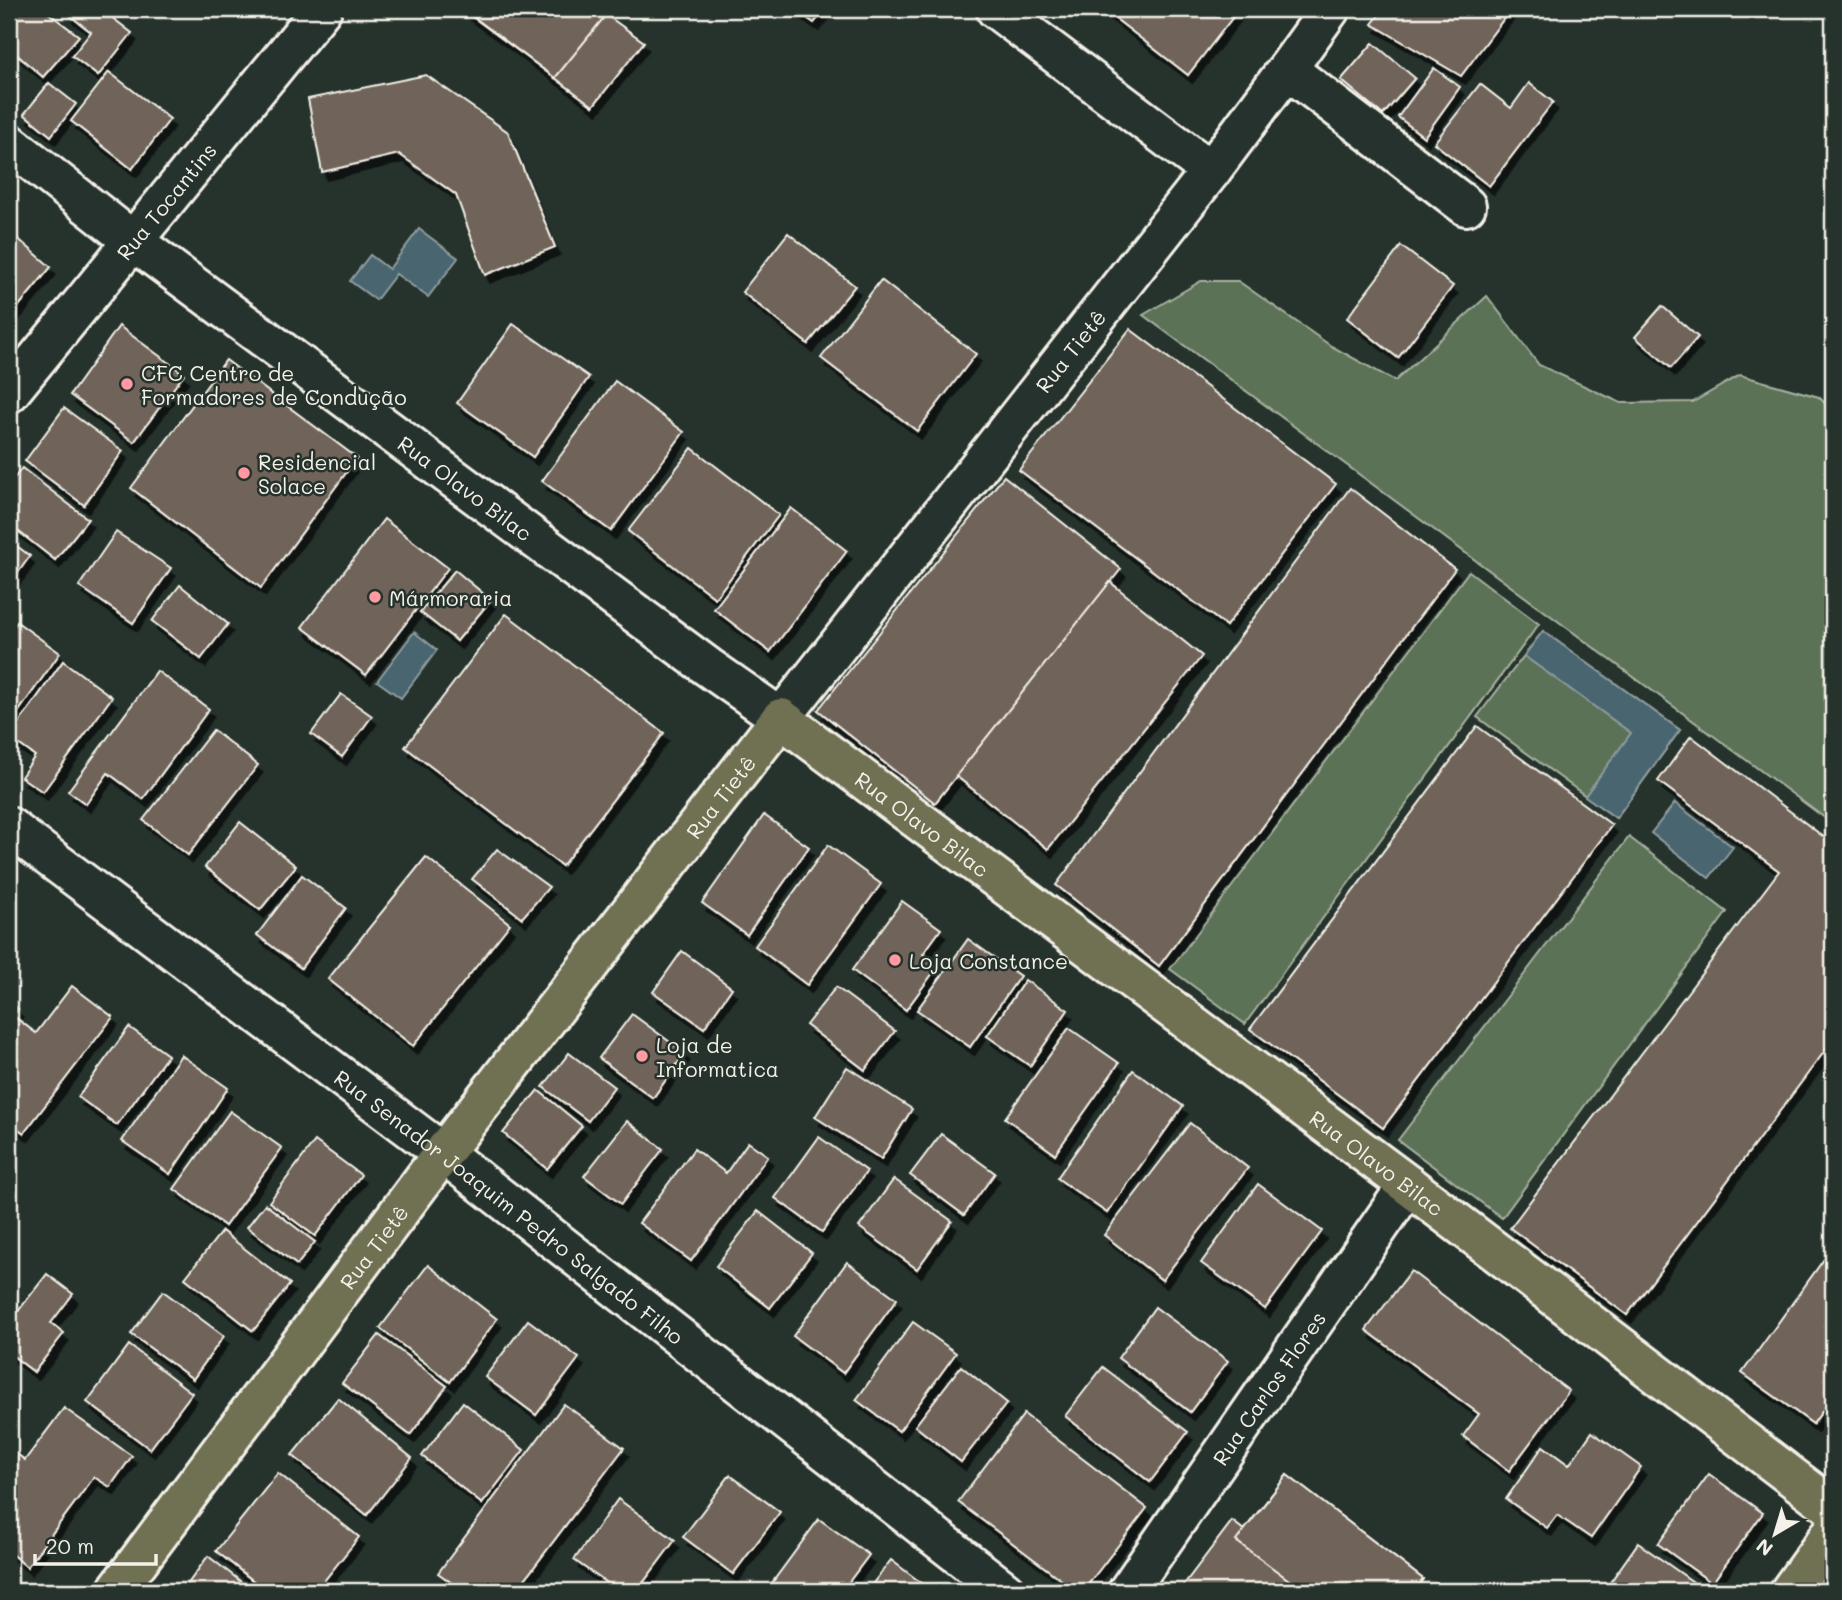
<svg xmlns="http://www.w3.org/2000/svg" width="1842" height="1600" font-family="Mali,sans-serif">
<style>
.green{fill:#5b7257;stroke:#a8b2a0;stroke-width:2}
.water{fill:#4a6570;stroke:#8e9da0;stroke-width:2}
.building{fill:#6f645a;stroke:#f4f1e8;stroke-width:2;filter:url(#shadow)}
.lines{fill:none;stroke-linecap:round;stroke-linejoin:round}
.minor-casing{stroke:#f4f1e8;stroke-width:44}
.major-casing{stroke:#f4f1e8;stroke-width:44}
.minor{stroke:#26332d;stroke-width:38}
.major{stroke:#706f52;stroke-width:38}
.poi-dot{fill:#ff9aa2;stroke:#26332d;stroke-width:2.5}
.labels{text-anchor:middle;dominant-baseline:central;stroke-width:5;stroke-linejoin:round;paint-order:stroke}
.street-label{font-size:21px;fill:#f4f1e8;stroke:#26332d}
.poi-label{font-size:21px;fill:#f4f1e8;stroke:#26332d;text-anchor:start}
</style>
<defs>
<filter id="shadow"><feDropShadow dx="4.5" dy="8" stdDeviation="0" flood-color="#0009"/></filter>
</defs>
<rect width="100%" height="100%" fill="#26332d"/>
<filter id="ink" filterUnits="userSpaceOnUse"><feTurbulence type="fractalNoise" baseFrequency=".0143" numOctaves="2"/><feDisplacementMap in="SourceGraphic" scale="14" xChannelSelector="R" yChannelSelector="G"/><feConvolveMatrix kernelMatrix="1 2 1 2 8 2 1 2 1" color-interpolation-filters="sRGB"/></filter>
<g filter="url(#ink)">
<g class="green">
<path d="M1201,281H1238L1331,346L1395,381L1487,296L1539,365L1621,403L1693,402L1740,375L1819,397L1833,412V824L1143,315Z"/>
<path d="M1469,571L1539,624L1245,1024L1170,969Z"/>
<path d="M1543,631L1680,730L1616,818L1477,717Z"/>
<path d="M1629,837L1727,912L1502,1218L1398,1140Z"/>
</g>
<g class="water">
<path d="M419,229L458,258L428,297L396,274L376,300L350,281L370,255L389,269Z"/>
<path d="M1543,631L1680,730L1616,818L1585,796L1631,733L1524,656Z"/>
<path d="M414,632L437,650L401,698L377,681Z"/>
<path d="M1675,803L1733,847L1709,878L1651,833Z"/>
</g>
<g class="building">
<path d="M9,9H43L79,36L43,77L9,48Z"/>
<path d="M72,9H101L132,33L98,76L72,56L91,32L68,14Z"/>
<path d="M462,9H598L644,42L593,106Z"/>
<path d="M463,9H598L606,15L555,78Z"/>
<path d="M794,9H826L814,23Z"/>
<path d="M1103,9H1230L1236,13L1188,75Z"/>
<path d="M1384,9H1511L1461,76L1372,24Z"/>
<path d="M1373,43L1415,78L1383,115L1341,80Z"/>
<path d="M1434,68L1460,87L1424,137L1398,117Z"/>
<path d="M109,72L170,119L132,169L71,121Z"/>
<path d="M426,75L508,132L555,247L485,275L456,195L399,154L322,172L308,99Z"/>
<path d="M49,83L76,104L51,136L24,114Z"/>
<path d="M1529,83L1553,102L1489,186L1434,143L1480,84L1511,108Z"/>
<path d="M9,231L51,267L9,318Z"/>
<path d="M788,233L855,286L808,344L742,292Z"/>
<path d="M1401,246L1453,286L1398,358L1347,318Z"/>
<path d="M881,280L976,354L917,431L821,358Z"/>
<path d="M1662,306L1698,337L1671,368L1635,337Z"/>
<path d="M513,324L589,377L533,457L457,403Z"/>
<path d="M119,326L184,374L134,442L70,395Z"/>
<path d="M1130,329L1336,484L1226,626L1019,470Z"/>
<path d="M226,360L357,458L261,588L131,488Z"/>
<path d="M615,381L684,432L611,531L542,481Z"/>
<path d="M64,408L123,451L84,505L25,461Z"/>
<path d="M692,448L779,515L715,598L628,531Z"/>
<path d="M22,468L88,519L55,560L9,524V485Z"/>
<path d="M1004,476L1121,569L935,803L818,710Z"/>
<path d="M1350,488L1455,569L1159,966L1056,885Z"/>
<path d="M791,508L847,551L770,652L714,609Z"/>
<path d="M384,519L448,568L366,675L302,627Z"/>
<path d="M116,532L171,568L133,623L79,586Z"/>
<path d="M9,540L30,556L9,585Z"/>
<path d="M455,570L491,600L457,641L420,612Z"/>
<path d="M1110,582L1202,656L1048,849L956,776Z"/>
<path d="M180,585L228,624L201,659L152,621Z"/>
<path d="M506,614L664,733L562,866L405,747Z"/>
<path d="M17,622L60,653L9,725V633Z"/>
<path d="M63,661L112,697L43,792L21,777L35,756L9,737Z"/>
<path d="M157,671L209,709L143,799L108,773L86,804L68,791Z"/>
<path d="M341,694L372,716L342,757L311,734Z"/>
<path d="M1477,726L1612,825L1383,1128L1250,1029Z"/>
<path d="M213,730L258,765L188,855L143,820Z"/>
<path d="M1691,736L1833,844V1040L1627,1315L1510,1228L1779,871L1658,781Z"/>
<path d="M764,815L809,847L747,935L702,903Z"/>
<path d="M240,822L296,866L260,910L205,867Z"/>
<path d="M828,845L881,884L807,985L755,946Z"/>
<path d="M497,849L549,887L522,918L472,879Z"/>
<path d="M426,857L510,924L413,1046L328,979Z"/>
<path d="M302,875L346,908L301,968L257,935Z"/>
<path d="M902,901L941,929L923,954L938,966L906,1010L852,970Z"/>
<path d="M968,939L1020,976L970,1047L917,1010Z"/>
<path d="M682,951L732,988L704,1028L653,992Z"/>
<path d="M1025,980L1068,1010L1030,1066L987,1036Z"/>
<path d="M72,986L113,1017L24,1133L9,1122V1027L16,1018L36,1033Z"/>
<path d="M836,987L895,1031L865,1070L806,1025Z"/>
<path d="M9,1002L18,1009L9,1021Z"/>
<path d="M632,1014L685,1053L653,1098L599,1058Z"/>
<path d="M129,1027L168,1055L117,1125L78,1097Z"/>
<path d="M1069,1028L1119,1063L1055,1154L1005,1118Z"/>
<path d="M569,1053L614,1087L588,1121L543,1087Z"/>
<path d="M181,1055L228,1088L170,1174L122,1141Z"/>
<path d="M847,1067L912,1109L881,1159L815,1117Z"/>
<path d="M1133,1070L1183,1106L1107,1213L1057,1178Z"/>
<path d="M538,1090L582,1126L547,1169L503,1133Z"/>
<path d="M230,1111L282,1148L225,1226L174,1189Z"/>
<path d="M627,1121L663,1149L621,1204L584,1176Z"/>
<path d="M1190,1123L1248,1168L1162,1280L1104,1235Z"/>
<path d="M941,1134L995,1173L964,1215L910,1175Z"/>
<path d="M819,1137L867,1171L822,1232L775,1198Z"/>
<path d="M315,1141L361,1175L315,1236L269,1202Z"/>
<path d="M748,1142L768,1156L691,1261L639,1223L694,1149L726,1173Z"/>
<path d="M894,1179L952,1221L917,1269L859,1227Z"/>
<path d="M1258,1184L1322,1231L1265,1309L1201,1263Z"/>
<path d="M265,1204L315,1242L297,1265L247,1227Z"/>
<path d="M758,1211L812,1253L770,1308L716,1266Z"/>
<path d="M222,1231L290,1284L253,1331L185,1278Z"/>
<path d="M1832,1248L1833,1396L1813,1424L1742,1373Z"/>
<path d="M847,1262L897,1299L843,1373L793,1336Z"/>
<path d="M428,1265L497,1319L450,1382L380,1328Z"/>
<path d="M1411,1271L1569,1391L1509,1471L1463,1436L1479,1414L1366,1330Z"/>
<path d="M47,1274L73,1294L51,1323L64,1333L34,1372L9,1353V1323Z"/>
<path d="M163,1291L224,1336L193,1379L131,1334Z"/>
<path d="M1155,1307L1228,1361L1190,1412L1118,1358Z"/>
<path d="M528,1320L579,1358L536,1415L485,1377Z"/>
<path d="M913,1322L956,1353L899,1431L856,1400Z"/>
<path d="M379,1335L447,1386L410,1435L342,1383Z"/>
<path d="M129,1345L192,1393L150,1449L87,1402Z"/>
<path d="M961,1366L1007,1403L961,1462L915,1426Z"/>
<path d="M1103,1367L1188,1432L1150,1482L1065,1416Z"/>
<path d="M338,1398L412,1458L367,1515L292,1455Z"/>
<path d="M463,1402L524,1450L482,1504L422,1456Z"/>
<path d="M564,1404L624,1448L516,1591H463L438,1573Z"/>
<path d="M64,1408L132,1456L110,1487L94,1477L27,1567L9,1552V1448L25,1460Z"/>
<path d="M1024,1414L1147,1508L1083,1591H1076L958,1502Z"/>
<path d="M1592,1432L1641,1467L1591,1538L1557,1515L1547,1528L1506,1499L1543,1446L1569,1465Z"/>
<path d="M278,1473L359,1537L316,1591H266L216,1551Z"/>
<path d="M1709,1474L1763,1513L1712,1583L1658,1544Z"/>
<path d="M730,1475L780,1512L733,1574L683,1537Z"/>
<path d="M1287,1475L1423,1579L1415,1591H1179L1232,1521L1244,1530Z"/>
<path d="M1287,1475L1423,1579L1415,1591H1304L1236,1541Z"/>
<path d="M618,1499L675,1540L637,1591H618L574,1560Z"/>
<path d="M819,1519L869,1555L842,1591H766Z"/>
<path d="M1638,1543L1706,1591H1604Z"/>
<path d="M208,1556L253,1591H195L187,1585Z"/>
<path d="M891,1560L932,1591H867Z"/>
</g>
<g class="lines">
<g class="minor-casing">
<g id="minor">
<path d="M996,9L1211,171"/>
<path d="M1287,69L1466,206"/>
<path id="s1" d="M9,143L133,241L708,667L781,718L1211,171L1287,69L1330,9"/>
<path id="s2" d="M9,393L322,9"/>
<path id="s3" d="M9,827L443,1153L1005,1591"/>
<path id="s4" d="M1128,1591L1408,1185"/>
</g>
</g>
<g class="major-casing">
<g id="major">
<path id="s5" d="M116,1591L443,1153L781,718L1408,1185L1833,1508"/>
<path d="M1790,1591L1833,1531"/>
</g>
</g>
<use href="#minor" class="minor"/>
<use href="#major" class="major"/>
</g>
</g>
<g class="poi-dot">
<circle cx="127" cy="384" r="7"/>
<circle cx="244" cy="473" r="7"/>
<circle cx="375" cy="597" r="7"/>
<circle cx="895" cy="960" r="7"/>
<circle cx="642" cy="1056" r="7"/>
</g>
<g class="labels">
<g class="street-label">
<text stroke="none"><textPath href="#s2" startOffset="248">Rua Tocantins</textPath></text>
<text stroke="none"><textPath href="#s1" startOffset="1430">Rua Tietê</textPath></text>
<text stroke="none"><textPath href="#s1" startOffset="572">Rua Olavo Bilac</textPath></text>
<text stroke="none"><textPath href="#s5" startOffset="998">Rua Tietê</textPath></text>
<text stroke="none"><textPath href="#s5" startOffset="1274">Rua Olavo Bilac</textPath></text>
<text stroke="none"><textPath href="#s5" startOffset="1841">Rua Olavo Bilac</textPath></text>
<text stroke="none"><textPath href="#s3" startOffset="628">Rua Senador Joaquim Pedro Salgado Filho</textPath></text>
<text stroke="none"><textPath href="#s5" startOffset="430">Rua Tietê</textPath></text>
<text stroke="none"><textPath href="#s4" startOffset="247">Rua Carlos Flores</textPath></text>
</g>
<g class="poi-label">
<text x="141" y="372">CFC Centro de<tspan x="141" dy="24">Formadores de Condução</tspan></text>
<text x="258" y="461">Residencial<tspan x="258" dy="24">Solace</tspan></text>
<text x="389" y="597">Mármoraria</text>
<text x="909" y="960">Loja Constance</text>
<text x="656" y="1044">Loja de<tspan x="656" dy="24">Informatica</tspan></text>
</g>
</g>
<rect width="1842" height="1600" fill="none" stroke="#26332d" stroke-width="35"/>
<rect x="18" y="18" width="1807" height="1565" fill="none" stroke="#f4f1e8" stroke-width="2.5" filter="url(#ink)"/>
<g transform="translate(1775 1534) rotate(218)" stroke="#26332d" stroke-width="5" paint-order="stroke">
<path d="M0-5L12 26L0 18L-12 26Z" fill="#f4f1e8"/>
<text y="-10" font-size="19" font-weight="bold" text-anchor="middle" fill="#f4f1e8">N</text>
</g>
<path d="M35 1554v10h121v-10" fill="none" stroke="#f4f1e8" stroke-width="3.5"/>
<text x="46" y="1554" font-size="21" fill="#f4f1e8" stroke="#26332d" stroke-width="5" paint-order="stroke">20 m</text>
</svg>
